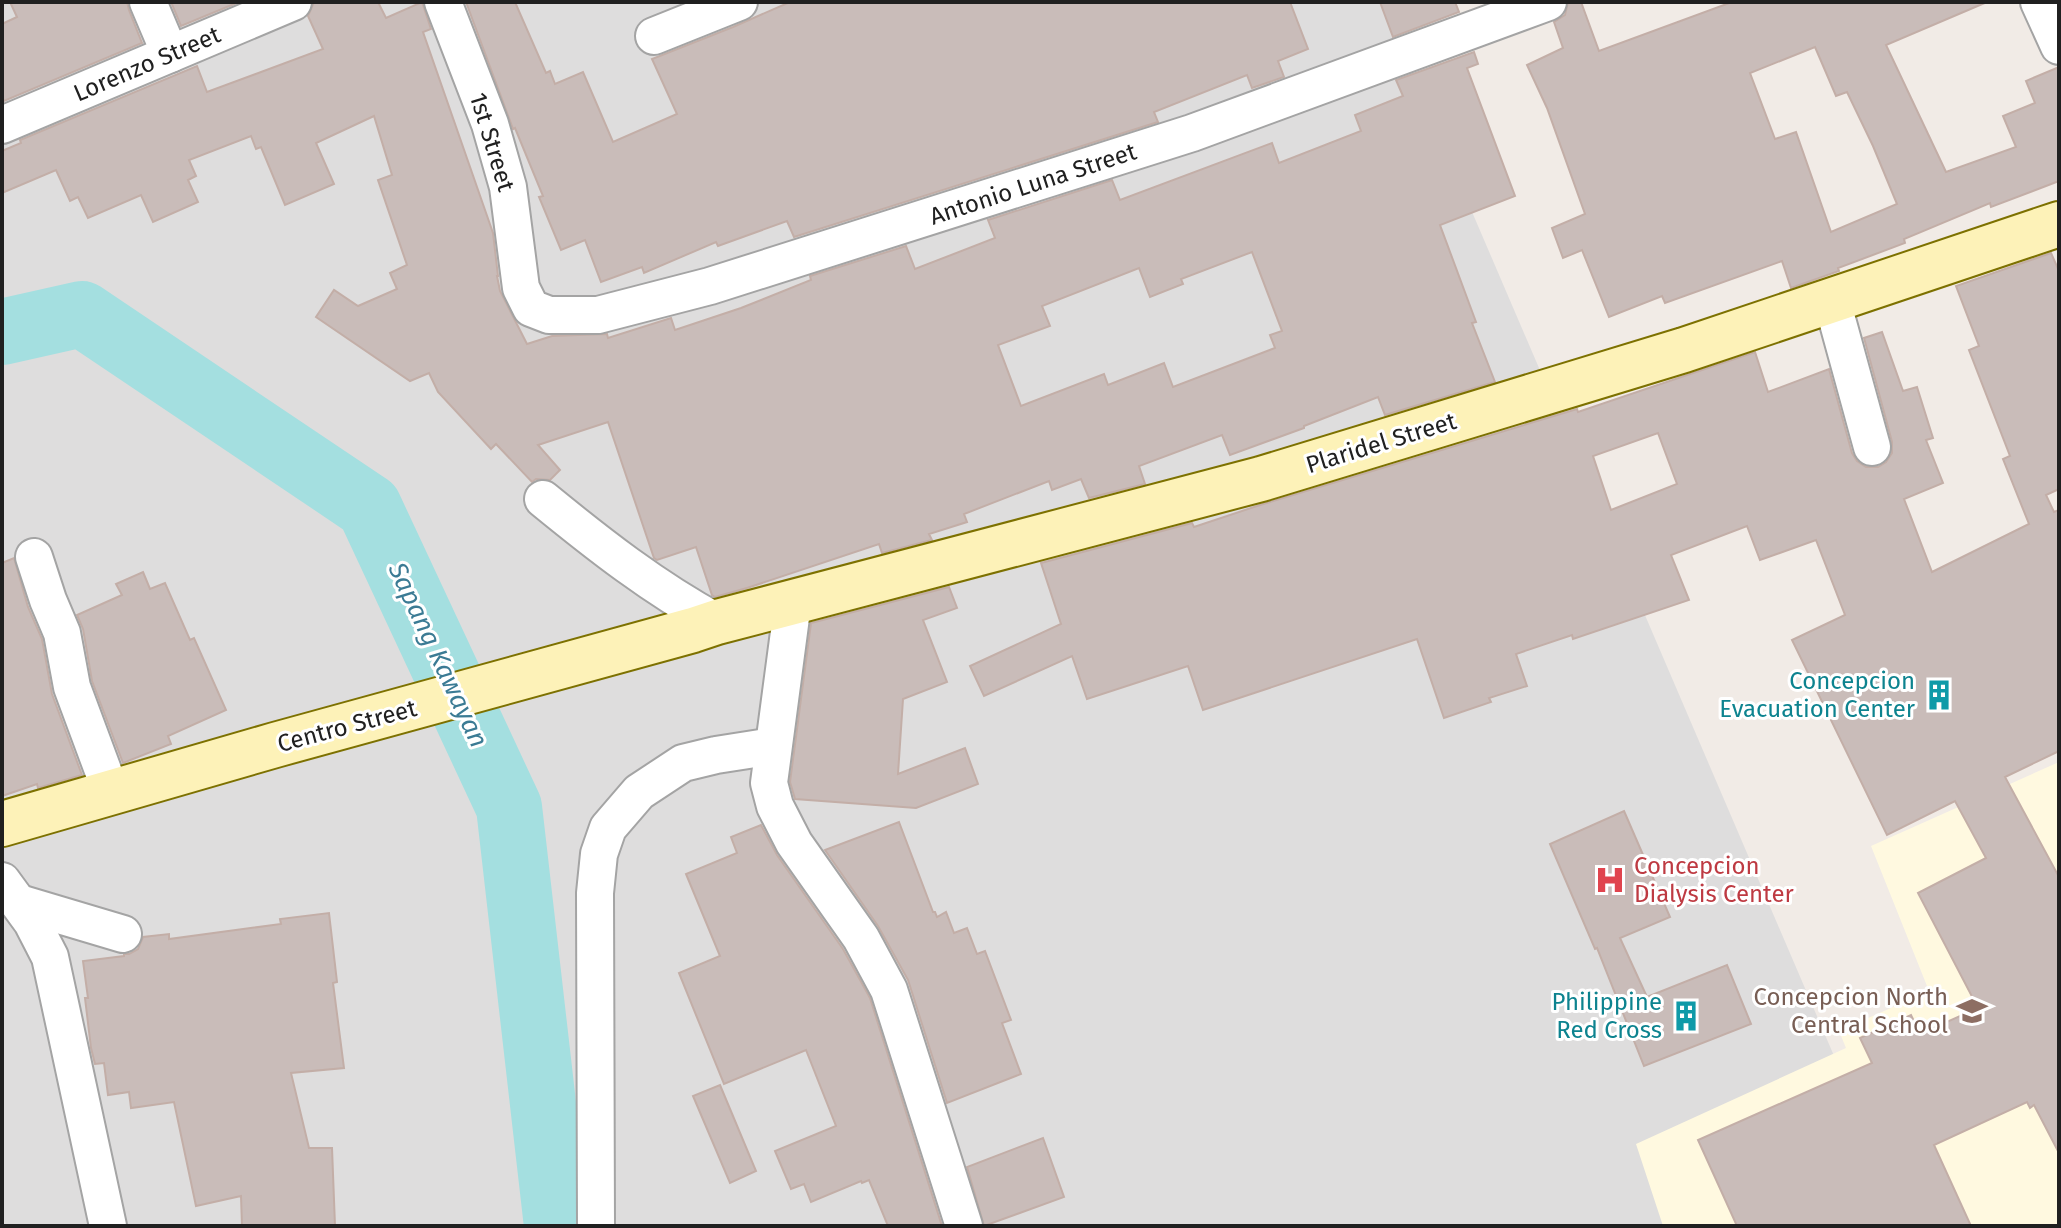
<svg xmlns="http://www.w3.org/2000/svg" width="2061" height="1228" font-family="'Fira Sans',sans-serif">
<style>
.residential{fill:#dedddd}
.education{fill:#fff9e0}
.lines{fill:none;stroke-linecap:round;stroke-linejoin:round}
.river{stroke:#a4dfe0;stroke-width:66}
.building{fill:#c9bcb9;stroke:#c3aea7;stroke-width:2;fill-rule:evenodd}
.street-casing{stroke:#a4a4a4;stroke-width:40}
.secondary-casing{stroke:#7d7100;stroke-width:48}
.street{stroke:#fff;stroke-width:36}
.secondary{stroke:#fdf2b8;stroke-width:44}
.labels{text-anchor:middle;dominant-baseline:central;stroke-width:6;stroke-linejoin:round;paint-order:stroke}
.street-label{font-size:24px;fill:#202020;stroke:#fff}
.culture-label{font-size:24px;fill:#0d838f;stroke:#fff;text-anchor:end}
.health-label{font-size:24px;fill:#be3a42;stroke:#fff;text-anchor:start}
.education-label{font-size:24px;fill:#785e54;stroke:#fff;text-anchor:end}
.water-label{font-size:26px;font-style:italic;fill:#3b7b94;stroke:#fff}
</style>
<rect width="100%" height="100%" fill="#f1ebe6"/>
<path class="residential" d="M2,2H1382L1907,1226H2Z"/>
<path class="education" d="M2059,762V1226H1663L1636,1144L1846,1048L1839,1031L1929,991L1871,846Z"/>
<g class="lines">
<path class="river" d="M2,332L82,314L369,507L509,807L557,1226"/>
</g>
<g class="building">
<path d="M10,2H127L129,10L142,43L4,101L2,96V24L17,17Z"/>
<path d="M171,2H239L181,26Z"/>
<path d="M314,2H378L386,18L422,2L431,29L423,32L493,233L498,276H497L500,291L527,344L552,336L607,334L608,338L671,318L675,330L741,308L811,280L810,276L906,246L915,269L995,238L988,220L1112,180L1120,200L1272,143L1279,163L1361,131L1355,115L1403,96L1396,80L1474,52L1478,64L1467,68L1515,196L1440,225L1476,322L1472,323L1495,382L1385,415L1378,397L1304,426V428L1230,455L1222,435L1139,466L1145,484L1089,498L1081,479L1052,490L1049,481L964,514L967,522L929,534L932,540L882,553L879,544L747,588L715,597L712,595L696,547L657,560L654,558L608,422L538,445L560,470L550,480L536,479L532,482L496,444L491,449L438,392L429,373L410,381L316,317L334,290L358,306L397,289L390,273L407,265L378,180L392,175L374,116L316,143L334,184L285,205L261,147L256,149L251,136L189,160L196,176L188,180L198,202L153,222L141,195L88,218L78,197L70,201L56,170L2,193V151L21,143L20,140L197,66L207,92L323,49L308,16ZM1252,252L1282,331L1270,335L1275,348L1173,387L1164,363L1108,385L1104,374L1021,406L998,345L1050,326L1042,306L1139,268L1150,297L1183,284L1181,279Z"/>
<path d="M466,2H515L546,73L550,71L555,84L583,72L613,142L677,114L652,59L733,27L790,2H1290L1308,49L1278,61L1284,77L1252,88L1247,75L1154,112L1158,122L794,237L787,221L718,246L716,242L644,273L642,267L601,282L585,240L561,250L539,197L543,196L515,128L513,129Z"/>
<path d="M1380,2H1455L1459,12L1393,37Z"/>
<path d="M1568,2H1581L1599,51L1732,2H1987L1886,45L1946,172L2016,147L2003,116L2035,103L2026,81L2059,67V181L1991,207L1990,203L1904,239L1905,243L1838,268L1839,271L1791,288L1782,261L1665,303L1662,296L1609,317L1582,250L1563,258L1552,228L1585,214L1547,108L1527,65L1563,48L1554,22L1565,15ZM1815,47L1836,96L1847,92L1873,146L1897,204L1831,232L1796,132L1775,139L1750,73Z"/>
<path d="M2051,253L2059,271V489L2046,495L2054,512L2059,510V751L2005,777L2059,877V1153L2034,1105L2030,1108L2027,1102L1934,1145L1971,1226H1737L1698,1140L1872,1063L1860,1038L1911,1015L1920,1034L1978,1008L1918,893L1986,858L1955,801L1887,835L1792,640L1845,615L1816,540L1760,560L1747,526L1671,555L1689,600L1573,639L1572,635L1516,654L1527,686L1489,698L1491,702L1444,718L1417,639L1203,710L1188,666L1087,699L1072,656L984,696L970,666L1061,624L1041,563L1192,523L1194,527L1260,505L1577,409L1578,412L1755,352L1768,392L1829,369L1852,453L1857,461L1866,467H1878L1886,462L1892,453V442L1864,338L1882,332L1903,391L1917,387L1933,438L1926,440L1943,483L1904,499L1932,572L2029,524L2003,459L2010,456L1969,350L1979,346L1956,286ZM1658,433L1677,484L1611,510L1593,456Z"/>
<path d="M14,558L28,607L42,639L52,694L82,775L38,788L37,784L2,796V563Z"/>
<path d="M143,572L150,589L165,583L190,640L194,638L226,710L168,736L171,744L123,763L92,681L83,629L77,615L122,595L116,584Z"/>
<path d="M949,587L957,608L923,620L947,682L903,699L898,774L965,748L978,784L916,808L795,799L790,782L811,623Z"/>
<path d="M1624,811L1670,917L1620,938L1647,997L1727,965L1751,1024L1644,1066L1597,948L1595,949L1550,844Z"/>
<path d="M899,822L933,912H935L937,917L946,912L954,933L967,928L977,954L985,951L1011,1020L1002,1023L1021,1074L947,1103L908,980L878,926L825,850Z"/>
<path d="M761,825L777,855L843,949L870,998L942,1226H888L869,1180L862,1183L861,1181L811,1202L804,1184L791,1189L775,1151L836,1126L806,1050L724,1084L679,973L720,956L686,874L737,853L731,837Z"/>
<path d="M329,913L337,982L333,983L344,1068L291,1073L309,1148H332L335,1226H242L241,1196L196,1206L174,1102L131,1108L129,1092L108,1095L104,1063L95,1064L91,1048L85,998H88L83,961L124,956V954H129L138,949L143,937L169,934V939L281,924L280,919Z"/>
<path d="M720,1085L756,1171L730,1183L693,1096Z"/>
<path d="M1043,1138L1064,1197L984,1226L967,1167Z"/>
</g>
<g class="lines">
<g class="street-casing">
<g id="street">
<path d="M148,2L170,54"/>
<path d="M443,2L490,124L508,187L521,288L531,308L549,315H598L710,286L1192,133L1548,2"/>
<path d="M2039,2L2059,46"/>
<path d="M654,36L739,2"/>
<path d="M2,125L293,2"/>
<path d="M1832,301L1872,447"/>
<path d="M543,499C598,544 654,588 717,622"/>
<path d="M34,557L48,600L62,633L72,687L111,792"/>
<path d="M793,602L769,783L775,806L794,843L861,938L889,990L964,1226"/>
<path d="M2,881L32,922L50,957L108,1226"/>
<path d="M19,903L123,934"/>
<path d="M596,1226L595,893L599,854L608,828L639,792L683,763L716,755L773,746"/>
</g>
</g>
<g class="secondary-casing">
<path id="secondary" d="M2,824L275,745L693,630L717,622L1261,479L1684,350L2059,224"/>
</g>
<use href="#street" class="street"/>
<use href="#secondary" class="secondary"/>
</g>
<defs>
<g id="building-bare" transform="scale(2.4)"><path d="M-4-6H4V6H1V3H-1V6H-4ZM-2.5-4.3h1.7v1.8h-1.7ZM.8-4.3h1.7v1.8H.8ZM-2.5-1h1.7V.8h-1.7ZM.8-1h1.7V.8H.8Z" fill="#0f9aa8" stroke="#fff" stroke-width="2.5" paint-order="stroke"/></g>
<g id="hospital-bare" transform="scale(2.4)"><path d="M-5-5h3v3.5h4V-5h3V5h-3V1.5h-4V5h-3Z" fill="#e0444e" stroke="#fff" stroke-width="2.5" paint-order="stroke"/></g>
<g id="school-bare" transform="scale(2.4)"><path d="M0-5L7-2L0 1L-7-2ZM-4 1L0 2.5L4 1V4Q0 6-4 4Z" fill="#8d6e63" stroke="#fff" stroke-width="2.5" paint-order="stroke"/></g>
</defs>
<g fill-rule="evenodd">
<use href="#building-bare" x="1939" y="695"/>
<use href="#hospital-bare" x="1610" y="880"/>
<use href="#school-bare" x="1972" y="1011"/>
<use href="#building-bare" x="1686" y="1016"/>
</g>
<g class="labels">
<g class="street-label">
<text transform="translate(147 64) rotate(-23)">Lorenzo Street</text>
<text transform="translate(492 142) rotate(73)">1st Street</text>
<text transform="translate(1033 184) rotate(-18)">Antonio Luna Street</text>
<text transform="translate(1381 443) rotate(-17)">Plaridel Street</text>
<text transform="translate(347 726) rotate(-15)">Centro Street</text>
</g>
<g class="culture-label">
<text x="1915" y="681">Concepcion<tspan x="1915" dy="28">Evacuation Center</tspan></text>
<text x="1662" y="1002">Philippine<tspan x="1662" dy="28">Red Cross</tspan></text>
</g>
<g class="health-label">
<text x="1634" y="866">Concepcion<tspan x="1634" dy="28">Dialysis Center</tspan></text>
</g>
<g class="education-label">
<text x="1948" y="997">Concepcion North<tspan x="1948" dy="28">Central School</tspan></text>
</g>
<g class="water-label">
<text transform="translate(438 655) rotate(65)">Sapang Kawayan</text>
</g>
</g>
<rect width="2061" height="1228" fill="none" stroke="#202020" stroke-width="8"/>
</svg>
